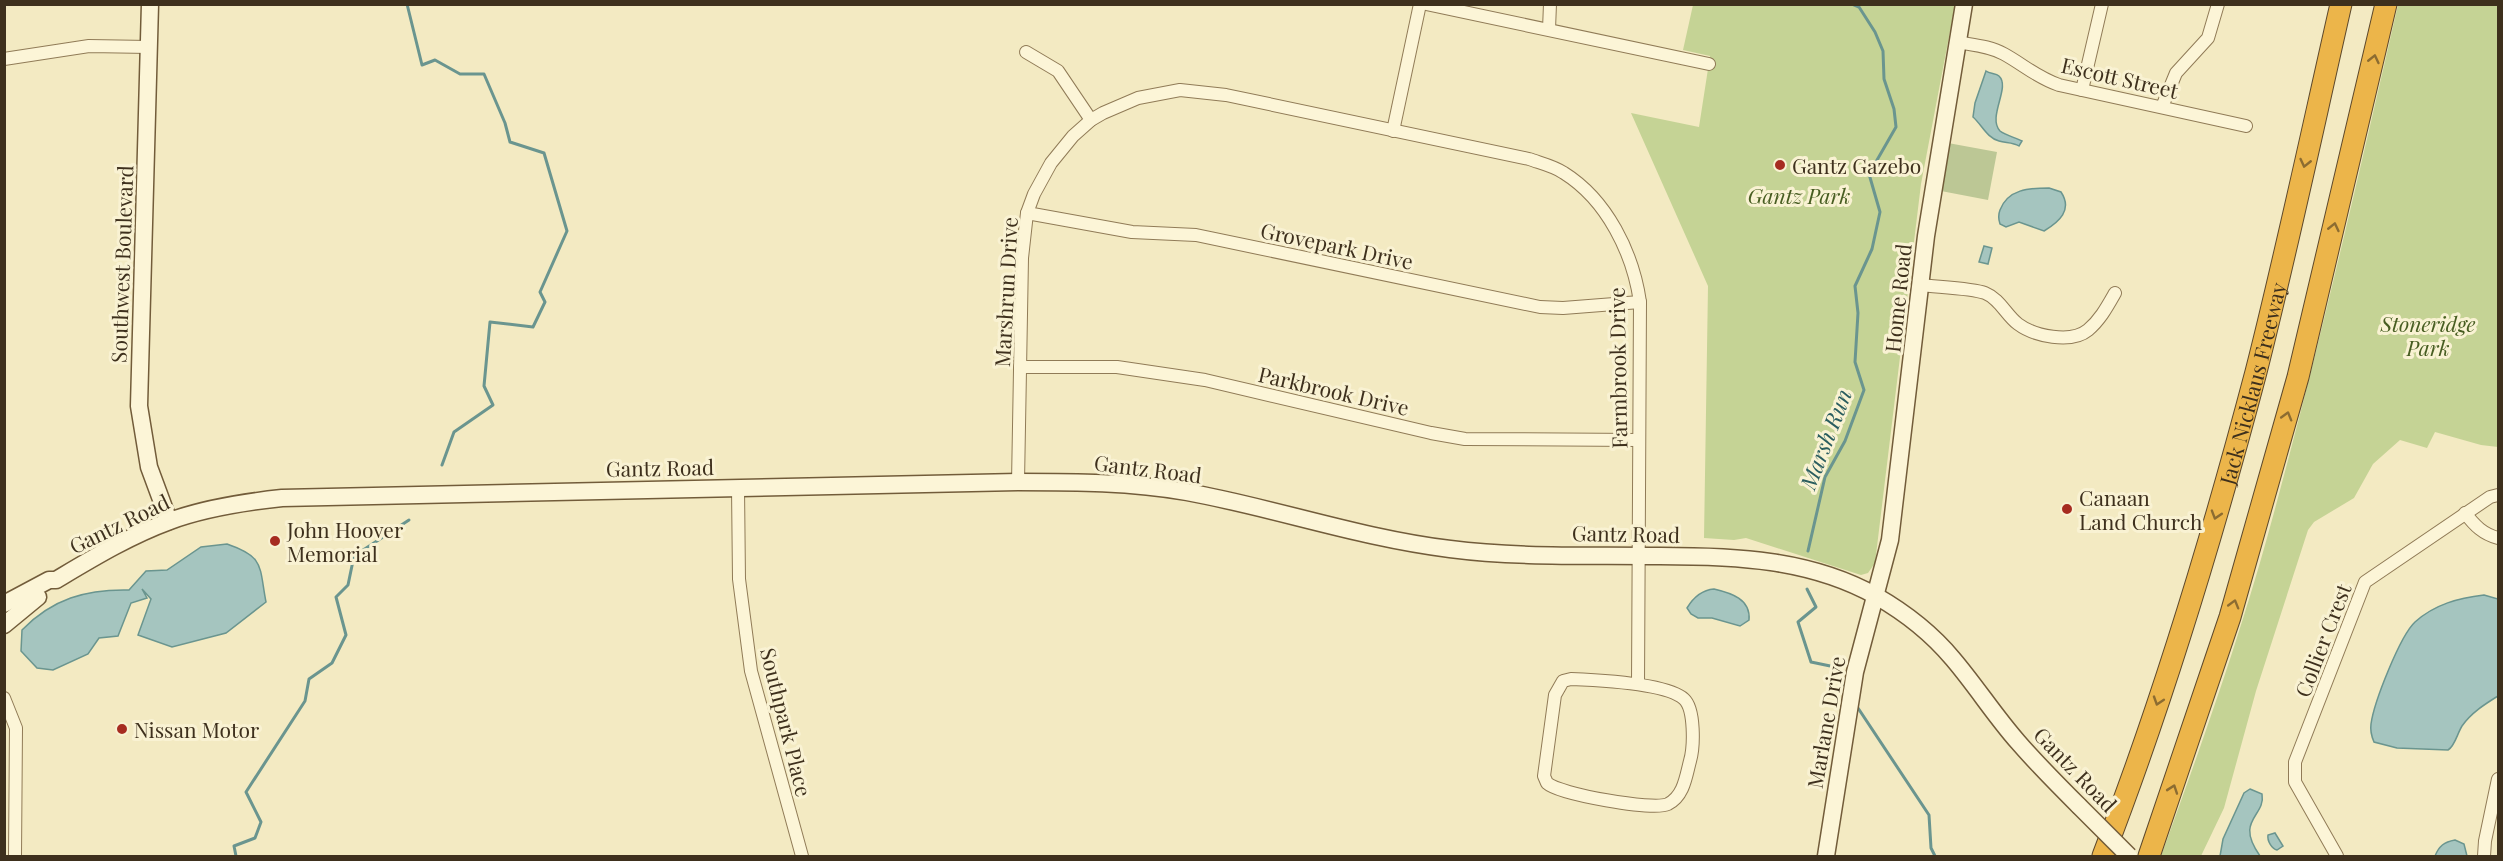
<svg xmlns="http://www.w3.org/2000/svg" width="2503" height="861" font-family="'Playfair Display',serif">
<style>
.green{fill:#c5d395}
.cemetery{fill:#bcc795}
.water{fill:#a5c5bf;stroke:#6a958f;stroke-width:1.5}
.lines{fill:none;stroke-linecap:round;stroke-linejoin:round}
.stream{stroke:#6a958f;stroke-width:3}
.street-casing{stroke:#907b57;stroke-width:14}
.secondary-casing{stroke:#725c3a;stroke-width:19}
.highway-casing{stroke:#5d482b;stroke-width:23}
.street{stroke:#fcf5d7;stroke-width:12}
.secondary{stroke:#fcf5d7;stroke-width:16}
.highway{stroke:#ecb54a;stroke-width:21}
.secondary-bridge-casing{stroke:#725c3a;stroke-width:19;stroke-linecap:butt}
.secondary-bridge{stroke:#fcf5d7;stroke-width:16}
.oneway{stroke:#8c6c31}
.poi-dot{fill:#a62c20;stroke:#f9f2d3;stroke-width:2}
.labels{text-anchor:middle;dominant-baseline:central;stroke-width:6;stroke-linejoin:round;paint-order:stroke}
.street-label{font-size:21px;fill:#3e301d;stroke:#f9f2d3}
.poi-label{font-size:21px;fill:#3e301d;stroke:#f9f2d3;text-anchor:start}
.park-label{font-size:21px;font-style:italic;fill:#475d21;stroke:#f9f2d3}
.water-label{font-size:22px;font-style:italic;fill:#2a5d5f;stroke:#f9f2d3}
</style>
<rect width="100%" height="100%" fill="#f3eac2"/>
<g class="green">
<path d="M1693,5H1955L1921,184L1875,563L1868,573L1861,575L1746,538L1734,540L1704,538L1708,286L1631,113L1699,127L1710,56L1683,50Z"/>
<path d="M2398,5H2498V447L2481,445L2435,432L2427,448L2400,440L2373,464L2354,498L2314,522L2308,530L2256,691L2224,808L2201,856H2161C2199,752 2237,645 2267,538C2316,361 2357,183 2398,5Z"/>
</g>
<path class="cemetery" d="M1948,143L1997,152L1988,200L1941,191Z"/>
<g class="water">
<path d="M1986,71C1990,74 1996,73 1999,76C2011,87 1987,117 2000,131C2005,135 2016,138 2022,141L2019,146C2013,142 2006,143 1999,141C1987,138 1982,125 1973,117L1975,103Z"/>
<path d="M2049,188L2061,192C2073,210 2059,222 2044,231L2019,222L2006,227L2000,224C1998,218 1998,215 2000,210C2008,189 2029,188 2049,188Z"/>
<path d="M1984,246L1992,248L1988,264L1979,262Z"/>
<path d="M227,544C265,557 259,566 266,602L226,633L172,647L138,635L151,599L142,589L147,598L131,603L118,636L99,638L88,654L53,670L37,668L21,651L22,630C52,599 86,589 129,590L146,571L167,570L201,547Z"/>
<path d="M1714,589C1731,593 1751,599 1749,620L1740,626L1712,618H1698L1691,614L1687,608C1693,598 1702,590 1714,589Z"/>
<path d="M2484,595L2498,599V696C2485,704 2471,713 2462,726C2457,734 2455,746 2448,750L2397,748L2374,742C2371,735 2370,731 2371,724C2374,702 2400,636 2415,622C2435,604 2459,598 2484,595Z"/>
<path d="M2250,789L2262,794C2266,817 2234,819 2260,856H2220L2223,839L2244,793Z"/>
<path d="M2275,833L2283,846L2277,850C2272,849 2267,841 2268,835Z"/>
<path d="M2455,840L2464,844L2467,856H2435C2439,846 2444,842 2455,840Z"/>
</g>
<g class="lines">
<g class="stream">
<path d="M407,4L422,65L435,60L460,74H484L505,123L510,142L544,153L567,231L540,292L545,302L533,327L490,322L484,386L493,405L454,432L442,465"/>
<path d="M1808,551L1825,477L1845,441L1864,390L1855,362L1858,313L1855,286L1872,249L1880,212L1869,174L1896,127L1894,109L1884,79L1883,51L1875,32L1859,7L1852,4"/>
<path d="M1807,589L1816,607L1798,622L1811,662L1835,667L1846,690"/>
<path d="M1856,705L1929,815L1931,848L1935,856"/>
<path d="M236,856L234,846L255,838L261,822L246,792L305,701L309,679L332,663L346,635L336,597L348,585L354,556L409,520"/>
</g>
<g class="street-casing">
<g id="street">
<path d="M1426,4L1709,64"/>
<path d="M1549,29L1550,4"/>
<path d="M1957,42C1973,45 1990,46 2004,54C2024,65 2036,77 2059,85L2246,126"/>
<path d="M1026,52L1058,71L1091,120"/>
<path d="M4,59L89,46L149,47"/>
<path d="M2082,90L2102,4"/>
<path d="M2162,107L2176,73L2208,38L2218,4"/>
<path d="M1393,131L1420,4"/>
<path d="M1027,213L1132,232L1196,235L1540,307L1563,308L1640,302"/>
<path d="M1921,285C1937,287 1972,288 1985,293C2000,299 2006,315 2018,324C2034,336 2071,344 2088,330C2100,320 2107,307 2115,293"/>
<path d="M1020,367H1117L1205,380L1431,433L1465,439L1639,440"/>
<path d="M1018,482L1022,258L1027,213L1034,194L1051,163L1073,136L1091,120L1103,113L1138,98L1180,90L1226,95L1529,159C1540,163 1554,166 1564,173C1607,200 1633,253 1640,302L1638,684"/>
<path d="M738,488L739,579L751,671L802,856"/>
<path d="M2465,513C2475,526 2483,534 2498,538"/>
<path d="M1571,679C1596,680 1667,683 1684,699C1695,709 1694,747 1690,761C1686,776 1684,796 1668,804C1653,811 1559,794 1547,783L1544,776L1555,695L1563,681Z"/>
<path d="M4,698L16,728L15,856"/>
<path d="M2337,856L2295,782V762L2365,582L2490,497L2498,495"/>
<path d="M2484,856L2485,841L2498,779"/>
</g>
</g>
<g class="secondary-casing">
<g id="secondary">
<path d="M150,4L139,406L149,467L169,521"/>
<path d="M4,604L49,580H56C93,558 129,536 170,521C205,508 245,502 282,498L1018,482C1075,482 1130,482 1187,492C1275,508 1360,538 1450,549C1519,558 1591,555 1660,556C1735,556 1810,559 1876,596C1904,612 1933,635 1953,659C1976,686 1995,716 2018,742C2037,764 2058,785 2079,806"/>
<path d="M4,625L38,597"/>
<path d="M1826,856L1855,672L1890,540L1926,236L1964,4"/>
</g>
</g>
<g class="highway-casing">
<g id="highway">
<path id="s1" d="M2103,856C2164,698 2213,535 2256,372C2287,250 2313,127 2341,4"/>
<path d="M2149,856L2230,617L2298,377L2386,4"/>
</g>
</g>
<use href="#street" class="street"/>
<use href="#secondary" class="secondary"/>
<use href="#highway" class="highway"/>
<g class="secondary-bridge-casing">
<path id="secondary-bridge" d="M2079,806L2129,856"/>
</g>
<use href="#secondary-bridge" class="secondary-bridge"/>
</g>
<defs><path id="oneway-chevron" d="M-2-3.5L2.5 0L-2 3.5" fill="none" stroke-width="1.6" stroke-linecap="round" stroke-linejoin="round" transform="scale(1.5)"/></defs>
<g class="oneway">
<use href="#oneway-chevron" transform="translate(2374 59) rotate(-77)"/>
<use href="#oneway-chevron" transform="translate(2305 163) rotate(103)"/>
<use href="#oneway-chevron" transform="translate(2334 227) rotate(-77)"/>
<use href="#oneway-chevron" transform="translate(2287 416) rotate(-74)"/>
<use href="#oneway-chevron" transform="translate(2216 515) rotate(107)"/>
<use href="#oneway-chevron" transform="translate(2234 604) rotate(-74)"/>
<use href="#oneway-chevron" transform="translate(2158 701) rotate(108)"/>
<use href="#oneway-chevron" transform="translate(2173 789) rotate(-71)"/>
</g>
<g class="poi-dot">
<circle cx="1780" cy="165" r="6"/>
<circle cx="2067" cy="509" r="6"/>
<circle cx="275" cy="541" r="6"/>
<circle cx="122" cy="729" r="6"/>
</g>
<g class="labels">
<g class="street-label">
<text transform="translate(2120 77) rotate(13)">Escott Street</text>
<text transform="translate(1337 245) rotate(12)">Grovepark Drive</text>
<text transform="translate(121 264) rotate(-88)">Southwest Boulevard</text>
<text transform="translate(1005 292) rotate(-87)">Marshrun Drive</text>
<text transform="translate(1897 298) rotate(-84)">Home Road</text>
<text transform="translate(1617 368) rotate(-91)">Farmbrook Drive</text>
<text stroke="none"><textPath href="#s1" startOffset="496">Jack Nicklaus Freeway</textPath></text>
<text transform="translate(1334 390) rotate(13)">Parkbrook Drive</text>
<text transform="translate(660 467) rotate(-1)">Gantz Road</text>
<text transform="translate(1148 468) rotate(7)">Gantz Road</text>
<text transform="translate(119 523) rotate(-26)">Gantz Road</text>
<text transform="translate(1626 533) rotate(1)">Gantz Road</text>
<text transform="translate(2322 640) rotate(-69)">Collier Crest</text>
<text transform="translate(787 722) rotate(76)">Southpark Place</text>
<text transform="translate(1825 722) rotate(-80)">Marlane Drive</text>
<text transform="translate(2076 769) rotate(46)">Gantz Road</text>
</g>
<g class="poi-label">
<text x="1792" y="165">Gantz Gazebo</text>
<text x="2079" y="497">Canaan<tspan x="2079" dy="24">Land Church</tspan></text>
<text x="287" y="529">John Hoover<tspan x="287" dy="24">Memorial</tspan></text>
<text x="134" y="729">Nissan Motor</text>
</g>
<g class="park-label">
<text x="1799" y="195">Gantz Park</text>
<text x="2428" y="323">Stoneridge<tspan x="2428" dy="24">Park</tspan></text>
</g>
<g class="water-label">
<text transform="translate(1825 439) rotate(-69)">Marsh Run</text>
</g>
</g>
<rect width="2503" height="861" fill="none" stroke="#3e301d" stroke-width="12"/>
</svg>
